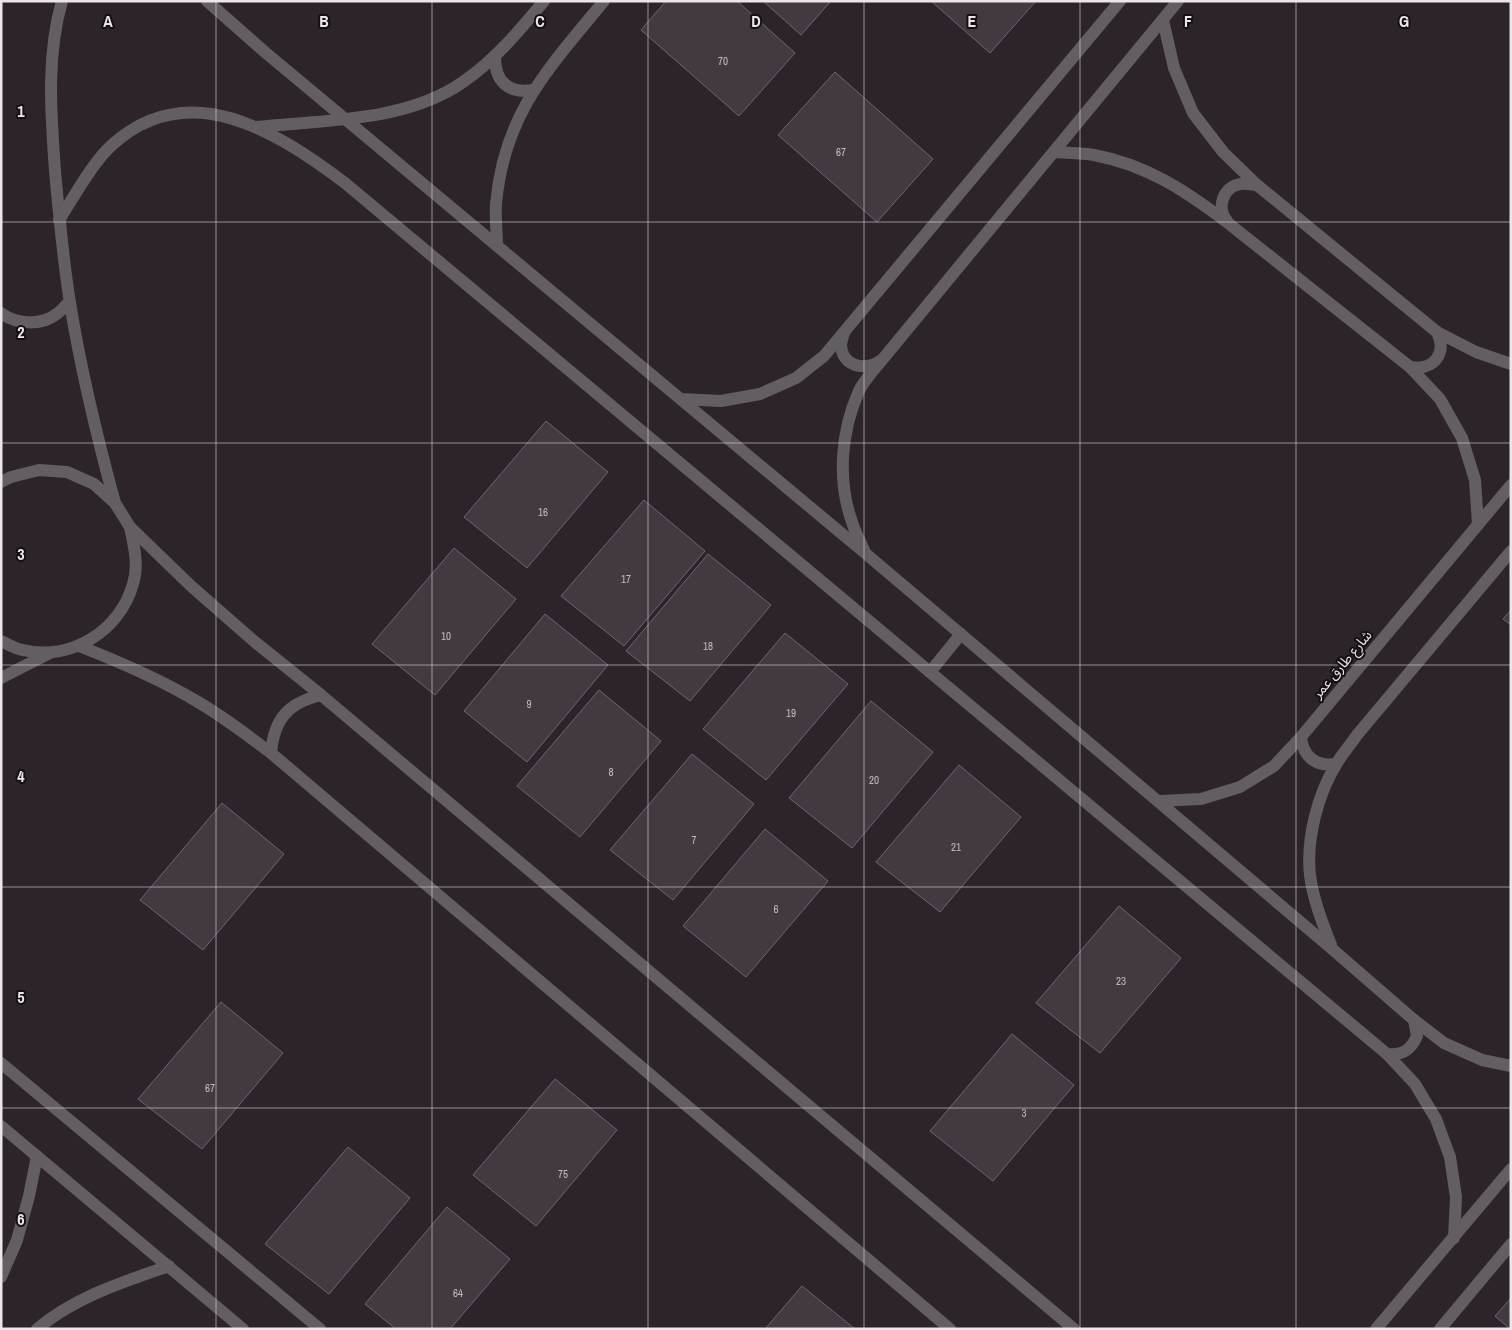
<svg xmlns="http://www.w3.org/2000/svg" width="1512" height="1330" font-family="'Archivo Narrow','Noto Sans Arabic',sans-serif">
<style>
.building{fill:#433941;stroke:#70656e}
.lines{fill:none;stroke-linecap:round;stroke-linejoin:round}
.minor{stroke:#635e62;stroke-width:12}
.grid{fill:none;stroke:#ece5ea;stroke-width:1;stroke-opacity:0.55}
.labels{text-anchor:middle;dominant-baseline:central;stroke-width:4;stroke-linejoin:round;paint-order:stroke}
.number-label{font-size:11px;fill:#c2bac0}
.street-label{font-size:14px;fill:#ece5ea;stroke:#130e12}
.grid-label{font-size:16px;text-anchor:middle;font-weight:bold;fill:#ece5ea;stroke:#130e12;stroke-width:4;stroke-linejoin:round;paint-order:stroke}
</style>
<rect width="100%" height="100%" fill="#2d242b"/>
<g class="building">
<path d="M666,1H737L795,53L739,116L641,30Z"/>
<path d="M763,1H831L801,35Z"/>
<path d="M931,1H1036L990,53Z"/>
<path d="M835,72L933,159L877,222L778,135Z"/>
<path d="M546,421L608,472L527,568L464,517Z"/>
<path d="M644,500L705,551L624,646L561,596Z"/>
<path d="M454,548L516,599L435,695L372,644Z"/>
<path d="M708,554L771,605L690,701L626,651Z"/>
<path d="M1511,610V625L1503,619Z"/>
<path d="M545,614L608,665L527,762L464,711Z"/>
<path d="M785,633L848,684L766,780L703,729Z"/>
<path d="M599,690L661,741L580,837L517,786Z"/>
<path d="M871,701L933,752L852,848L789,798Z"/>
<path d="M692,754L754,804L673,900L610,850Z"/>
<path d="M959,765L1021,817L940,912L876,862Z"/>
<path d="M222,803L284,854L203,950L140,900Z"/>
<path d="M765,829L828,881L746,977L683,926Z"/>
<path d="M1119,906L1181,958L1100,1053L1036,1003Z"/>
<path d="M221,1002L283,1053L202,1149L138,1099Z"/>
<path d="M1012,1034L1074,1085L993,1181L930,1131Z"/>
<path d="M555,1079L617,1130L536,1226L473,1175Z"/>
<path d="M348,1147L410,1198L329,1294L265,1244Z"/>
<path d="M447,1207L510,1259L450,1329H396L365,1304Z"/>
<path d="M802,1286L855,1329H765Z"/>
<path d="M1511,1298V1329H1510L1495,1316Z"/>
</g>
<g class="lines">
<g class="minor">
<path d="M62,1C46,57 51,114 55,171C59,215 63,259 70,303C81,371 97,437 115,503"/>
<path d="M207,1L266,53L865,553L1331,948L1414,1020L1444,1043L1482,1060L1511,1066"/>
<path d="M1163,20L1174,68L1193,113L1223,152L1257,185L1437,332L1476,352L1511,364"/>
<path d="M495,57C495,82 509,94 533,90"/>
<path d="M256,127C323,120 406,122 463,82C495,60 519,31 544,1"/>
<path d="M1055,152C1068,153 1081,153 1094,155C1147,165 1186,191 1228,223L1410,367L1440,399L1462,438L1475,480L1478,524"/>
<path d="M59,220C74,197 92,163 112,145C189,75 277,132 345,183L1387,1054L1415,1084L1436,1119L1450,1157L1456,1197L1454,1238"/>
<path d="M1227,221C1216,208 1223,186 1241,184C1246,183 1252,185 1257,185"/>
<path d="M497,246C497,232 495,218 496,204C504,113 549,68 604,1"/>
<path d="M1,313C17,325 42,326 58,313C62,310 66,305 69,302"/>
<path d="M844,333C843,337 841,341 841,345C842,367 865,371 880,361"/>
<path d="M1410,367C1433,371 1448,354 1437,332"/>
<path d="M681,399L721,401L760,394L796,378L824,356L1120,1"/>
<path d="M1,482L11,477L39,470L67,472L94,484L115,503L130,527L191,586L255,642L321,695L1074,1329"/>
<path d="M864,550C860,541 855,532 852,522C837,480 841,431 859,391C864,380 874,370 882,360L1178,1"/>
<path d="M1,641C8,644 15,649 23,650C70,662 120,631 133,584C139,565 134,546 130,527"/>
<path d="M79,646C120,662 160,679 198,702C224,717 247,735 271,753L950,1329"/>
<path d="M930,672L961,634"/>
<path d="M1,678L50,653"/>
<path d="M1301,737C1303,757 1316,767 1336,764"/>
<path d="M271,753C274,719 288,703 321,695"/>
<path d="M1159,801L1201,799L1240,787L1274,766L1301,737L1511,485"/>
<path d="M1331,945C1322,922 1313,899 1310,875C1306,839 1318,793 1337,763C1343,753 1351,744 1357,735L1511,551"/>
<path d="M1387,1054C1402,1056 1411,1050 1417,1036L1414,1020"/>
<path d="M1,1063L320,1329"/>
<path d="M1,1126L243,1329"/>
<path d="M1,1277L17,1240L29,1196L37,1156"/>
<path d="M37,1329C75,1297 123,1282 169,1266"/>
<path d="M1376,1329L1511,1169"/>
<path d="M1440,1329L1511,1244"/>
</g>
</g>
<path class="grid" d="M216,1V1329M432,1V1329M648,1V1329M864,1V1329M1080,1V1329M1296,1V1329M1,222H1511M1,443H1511M1,665H1511M1,887H1511M1,1108H1511"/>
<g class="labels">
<g class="number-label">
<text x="723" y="61">70</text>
<text x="841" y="152">67</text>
<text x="543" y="512">16</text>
<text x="626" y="579">17</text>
<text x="446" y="636">10</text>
<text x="708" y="646">18</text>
<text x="529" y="704">9</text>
<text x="791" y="713">19</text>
<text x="611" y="772">8</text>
<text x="874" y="780">20</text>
<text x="694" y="840">7</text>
<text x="956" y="847">21</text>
<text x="776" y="909">6</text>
<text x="1121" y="981">23</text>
<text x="210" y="1088">67</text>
<text x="1024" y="1113">3</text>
<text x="563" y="1174">75</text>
<text x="458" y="1293">64</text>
</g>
<g class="street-label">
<text transform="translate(1342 664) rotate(-50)">شارع طارق عمر</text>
</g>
</g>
<g class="grid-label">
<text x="108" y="27">A</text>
<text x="324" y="27">B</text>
<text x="540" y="27">C</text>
<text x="756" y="27">D</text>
<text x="972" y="27">E</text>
<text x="1188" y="27">F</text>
<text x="1404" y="27">G</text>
<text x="21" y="117">1</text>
<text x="21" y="338">2</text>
<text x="21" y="560">3</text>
<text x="21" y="782">4</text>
<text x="21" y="1003">5</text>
<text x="21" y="1225">6</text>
</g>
<rect width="1512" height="1330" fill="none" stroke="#ece5ea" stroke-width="5"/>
</svg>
